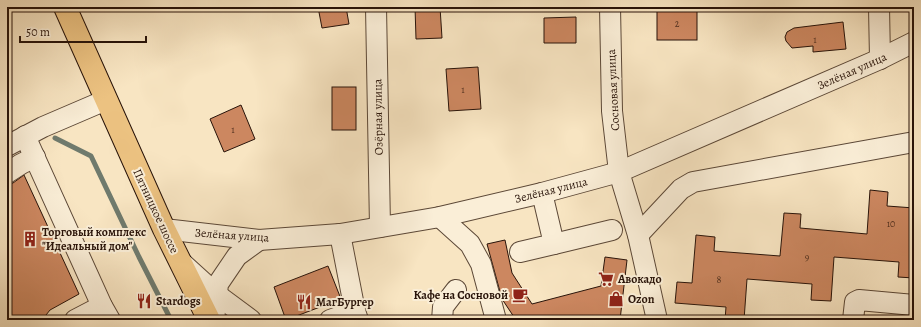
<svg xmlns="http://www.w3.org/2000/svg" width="921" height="327" font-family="Alegreya,serif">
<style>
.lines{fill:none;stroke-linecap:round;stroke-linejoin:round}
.stream{stroke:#6f7a6d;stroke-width:5}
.building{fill:#cc8760;stroke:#281309}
.minor-casing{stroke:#5c4837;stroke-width:22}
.major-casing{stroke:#281309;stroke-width:24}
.minor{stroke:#faeed7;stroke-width:20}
.major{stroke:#ecc281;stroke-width:22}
.labels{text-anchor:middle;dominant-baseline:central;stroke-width:4;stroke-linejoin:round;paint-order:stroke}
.number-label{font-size:10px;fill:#51301f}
.street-label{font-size:12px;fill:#281309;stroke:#faeed7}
.poi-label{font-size:12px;font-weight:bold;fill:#281309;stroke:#faeed7;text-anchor:start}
</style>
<rect width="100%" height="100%" fill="#f8e5c2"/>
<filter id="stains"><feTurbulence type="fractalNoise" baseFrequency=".005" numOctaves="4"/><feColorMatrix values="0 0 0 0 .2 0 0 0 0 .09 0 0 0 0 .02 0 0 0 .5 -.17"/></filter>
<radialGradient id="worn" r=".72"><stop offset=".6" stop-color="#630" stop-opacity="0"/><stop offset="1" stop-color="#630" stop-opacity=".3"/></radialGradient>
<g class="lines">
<path class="stream" d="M55,138L91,156L139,257L171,320"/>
</g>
<g class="building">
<path d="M318,7H346L349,24L322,28Z"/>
<path d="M415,7H440L442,38L416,39Z"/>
<rect x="657" y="7" width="40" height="33"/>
<path d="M576,17V43H544V18Z"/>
<path d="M843,22L846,49L813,52V46L792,48L786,41L785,37L787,32L794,28Z"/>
<path d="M478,67L481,109L449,111L446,69Z"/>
<rect x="332" y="87" width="24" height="43"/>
<path d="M241,105L255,139L224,152L210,119Z"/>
<path d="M24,175L79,294L50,310L42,320H7V184L13,183Z"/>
<path d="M870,190L888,192L887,206L914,208V278L898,277L899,262L834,257L831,301L811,300L812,284L747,279L744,320H725L726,307L675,303L677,282L692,283L696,235L715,237L714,251L780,256L784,213L801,214L800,228L867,234Z"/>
<path d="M505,240L512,273L532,304L601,286L605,257L627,260L620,320H516L502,299L487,244Z"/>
<path d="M328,266L341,299L286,320L274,287Z"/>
</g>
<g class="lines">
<g class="minor-casing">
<g id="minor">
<path d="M376,7L380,227"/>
<path d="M610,7L612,111L619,172L638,235L657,320"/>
<path d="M879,7L880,59"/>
<path d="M25,136L102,306L110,320"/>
<path d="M7,146L43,127L106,100"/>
<path d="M7,173L21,164L35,157"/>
<path d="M440,217L470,244L481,264L496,320"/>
<path d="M164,229L259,240L340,234L440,217L542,193L619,172L880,59L914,42"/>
<path d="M340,234L355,311L358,320"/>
<path d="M638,235L681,189L693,182L914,142"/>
<path d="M554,244L612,230"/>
<path d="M520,252L554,244L542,193"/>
<path d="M183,264L216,294L251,320"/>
<path d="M75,320L102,306"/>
<path d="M214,320L218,284L237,256L259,240"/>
<path d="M330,320L355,311"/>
<path d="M442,320L443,307L456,290"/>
<path d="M853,320L855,302L859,300L914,305"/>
</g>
</g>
<g class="major-casing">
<path id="major" d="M65,7L164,229L209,320"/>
</g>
<use href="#minor" class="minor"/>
<use href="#major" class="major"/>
</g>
<defs>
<g id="building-bare" transform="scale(1.2)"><path d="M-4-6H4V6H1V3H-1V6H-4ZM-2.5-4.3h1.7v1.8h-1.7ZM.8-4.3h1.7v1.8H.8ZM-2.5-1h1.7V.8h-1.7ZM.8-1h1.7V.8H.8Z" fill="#8f2418" stroke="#faeed7" stroke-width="2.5" paint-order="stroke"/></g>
<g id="supermarket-bare" transform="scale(1.2)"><path d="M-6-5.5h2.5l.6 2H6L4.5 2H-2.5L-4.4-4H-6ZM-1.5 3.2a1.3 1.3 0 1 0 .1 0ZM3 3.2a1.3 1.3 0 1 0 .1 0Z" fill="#8f2418" stroke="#faeed7" stroke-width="2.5" paint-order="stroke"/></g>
<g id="cafe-bare" transform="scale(1.2)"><path d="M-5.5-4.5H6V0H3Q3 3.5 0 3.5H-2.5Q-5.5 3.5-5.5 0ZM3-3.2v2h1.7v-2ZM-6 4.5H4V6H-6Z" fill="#8f2418" stroke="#faeed7" stroke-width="2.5" paint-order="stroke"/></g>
<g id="shop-bare" transform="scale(1.2)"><path d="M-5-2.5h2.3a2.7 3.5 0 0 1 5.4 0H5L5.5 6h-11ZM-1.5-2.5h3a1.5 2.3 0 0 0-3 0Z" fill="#8f2418" stroke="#faeed7" stroke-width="2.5" paint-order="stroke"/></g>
<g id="restaurant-bare" transform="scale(1.2)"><path d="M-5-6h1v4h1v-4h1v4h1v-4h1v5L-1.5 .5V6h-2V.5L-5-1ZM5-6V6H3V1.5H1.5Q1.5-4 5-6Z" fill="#8f2418" stroke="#faeed7" stroke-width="2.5" paint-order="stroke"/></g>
</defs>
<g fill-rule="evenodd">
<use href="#building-bare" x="30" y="239"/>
<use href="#supermarket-bare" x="606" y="279"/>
<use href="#cafe-bare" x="520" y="295"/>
<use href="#shop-bare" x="616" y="299"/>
<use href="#restaurant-bare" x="144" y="301"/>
<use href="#restaurant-bare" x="304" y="302"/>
</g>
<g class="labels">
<g class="number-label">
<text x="677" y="23">2</text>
<text x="815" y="39">1</text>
<text x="463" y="89">1</text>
<text x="233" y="129">1</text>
<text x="891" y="223">10</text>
<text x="807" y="256">9</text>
<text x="719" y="279">8</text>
</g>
<g class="street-label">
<text transform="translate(852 71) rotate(-24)">Зелёная улица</text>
<text transform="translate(613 90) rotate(-93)">Сосновая улица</text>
<text transform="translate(378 117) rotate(-91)">Озёрная улица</text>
<text transform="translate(551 190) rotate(-14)">Зелёная улица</text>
<text transform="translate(156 211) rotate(65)">Пятницкое шоссе</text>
<text transform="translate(232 235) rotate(4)">Зелёная улица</text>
</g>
<g class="poi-label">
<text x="42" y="232">Торговый комплекс<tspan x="42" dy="14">"Идеальный дом"</tspan></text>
<text x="618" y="279">Авокадо</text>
<text x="508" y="295" text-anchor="end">Кафе на Сосновой</text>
<text x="628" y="299">Ozon</text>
<text x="156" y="301">Stardogs</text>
<text x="316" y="302">МагБургер</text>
</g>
</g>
<rect width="921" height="327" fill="none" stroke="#f8e5c2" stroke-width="24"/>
<rect x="8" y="8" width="905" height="311" fill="none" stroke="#281309" stroke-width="2"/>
<rect x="12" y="12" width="897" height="303" fill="none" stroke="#281309"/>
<path d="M20 36v6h126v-6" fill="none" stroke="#281309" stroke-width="2"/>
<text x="26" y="36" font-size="12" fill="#281309" stroke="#faeed7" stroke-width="3" paint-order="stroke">50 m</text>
<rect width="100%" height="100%" filter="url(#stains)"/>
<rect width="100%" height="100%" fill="url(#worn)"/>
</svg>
